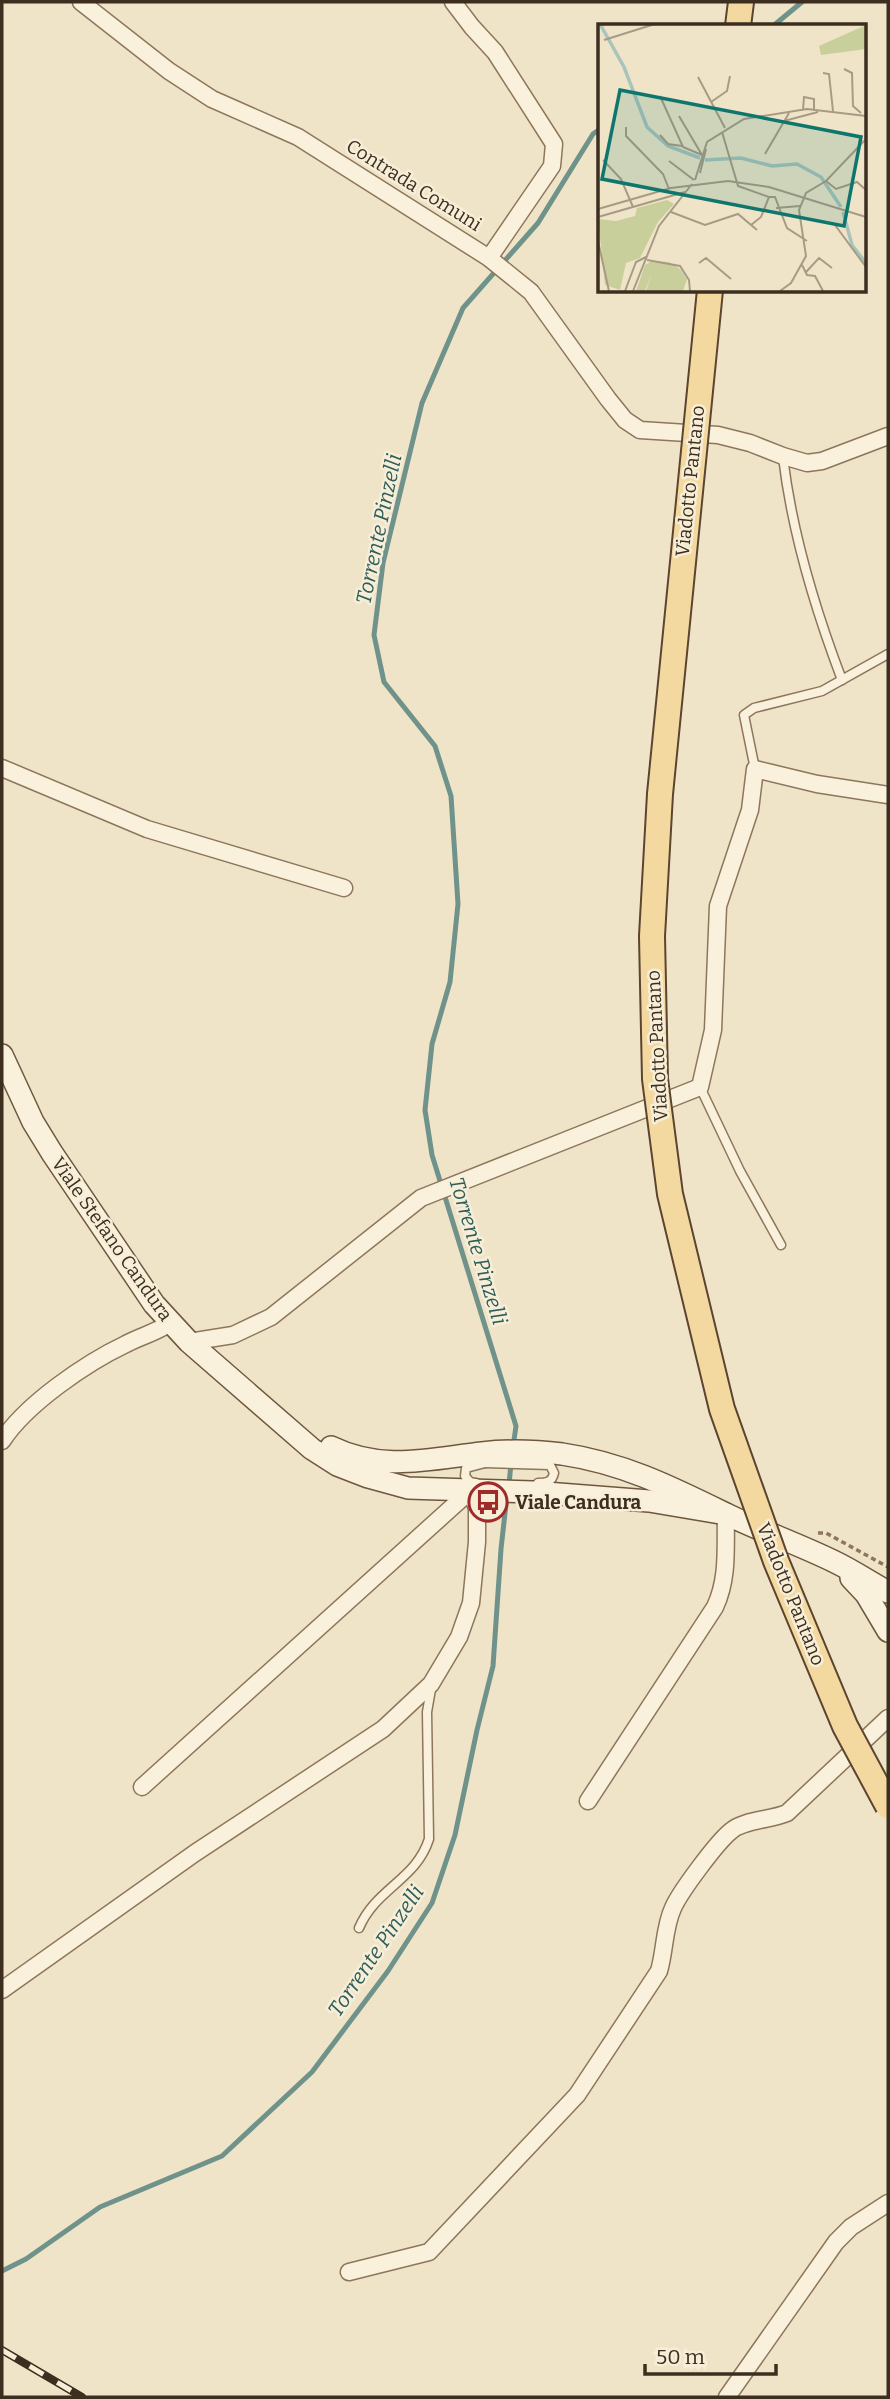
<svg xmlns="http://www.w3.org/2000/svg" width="890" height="2399" font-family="Bitter,serif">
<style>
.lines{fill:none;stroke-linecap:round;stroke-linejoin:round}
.stream{stroke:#6f938a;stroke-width:5}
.service-casing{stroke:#8d765c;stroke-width:11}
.minor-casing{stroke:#8d765c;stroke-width:19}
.secondary-casing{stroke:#6f573f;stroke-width:24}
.primary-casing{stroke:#5b4430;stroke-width:28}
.path{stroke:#8d765c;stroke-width:3.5;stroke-dasharray:5 3.5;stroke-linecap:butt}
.service{stroke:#faf1dc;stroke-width:8}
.minor{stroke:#faf1dc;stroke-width:16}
.secondary{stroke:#faf1dc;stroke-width:21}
.primary{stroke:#f3d9a0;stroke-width:24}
.rail-casing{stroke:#3d2e20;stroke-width:8}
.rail{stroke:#f7eed8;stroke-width:5;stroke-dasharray:16;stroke-linecap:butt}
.primary-bridge-casing{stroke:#5b4430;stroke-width:28;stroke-linecap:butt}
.primary-bridge{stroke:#f3d9a0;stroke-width:24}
.labels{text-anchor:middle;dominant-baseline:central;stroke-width:5;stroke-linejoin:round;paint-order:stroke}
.street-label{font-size:19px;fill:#3d2e20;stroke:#f7eed8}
.poi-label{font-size:19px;font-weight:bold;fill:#3d2e20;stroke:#f7eed8;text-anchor:start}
.water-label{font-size:21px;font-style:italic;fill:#2f5d5a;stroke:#f7eed8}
.inset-river{fill:none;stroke:#a9c4bc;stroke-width:3.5}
.inset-road{fill:none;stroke:#a89b85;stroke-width:2}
.view{fill:#0f766e;fill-opacity:0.15;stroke:#0f766e;stroke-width:3.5}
.inset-edge{fill:none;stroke:#3d2e20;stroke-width:3.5}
</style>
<rect width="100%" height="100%" fill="#f0e4c8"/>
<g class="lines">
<g class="stream">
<path d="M773,26L802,2"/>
<path d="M513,1447L516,1426L432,1155L425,1110L432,1044L450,982L458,904L451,796L435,746L384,682L374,635L383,563L422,403L463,308L538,223L593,134L600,129"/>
<path d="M509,1485L511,1463"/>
<path d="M2,2271L26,2259L100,2207L222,2156L312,2072L388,1971L432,1903L455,1835L477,1730L493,1666L501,1549L507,1495"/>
</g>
<g class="service-casing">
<g id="service">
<path d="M783,457C792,533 815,609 842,680"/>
<path d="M755,769L744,715L754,708L822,691L888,654"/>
<path d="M700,1087L740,1171L781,1245"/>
<path d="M485,1463L550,1465L554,1473C552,1482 547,1483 538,1483"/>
<path d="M476,1483L470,1482L465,1476L466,1468L489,1462"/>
<path d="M359,1928C376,1888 416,1880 429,1839L427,1712L431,1689"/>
</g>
</g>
<g class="minor-casing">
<g id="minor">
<path d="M81,2L169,71L212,99L298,137L489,258L531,292L608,399L625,420L640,430L718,435L750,443L783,456L807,463L822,461L888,436"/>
<path d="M453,2L472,27L495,52L554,144L552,166L489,258"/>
<path d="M2,768L147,829L344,888"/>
<path d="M189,1342L233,1335L271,1317L421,1198L700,1087L713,1030L718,906L750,810L755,769L817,784L888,795"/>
<path d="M2,1441C26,1404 86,1363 126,1344C141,1336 155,1333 170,1323"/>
<path d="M588,1801L715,1607C729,1577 725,1546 726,1514"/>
<path d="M2,1990L195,1853L383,1729L431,1684L459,1637L471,1603L477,1542V1508L470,1491L142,1787"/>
<path d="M349,2272L429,2252L577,2095L659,1971C665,1951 664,1927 673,1908C680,1892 717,1842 731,1831C743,1820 771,1820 787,1813L888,1718"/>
<path d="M727,2397L836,2242L851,2227L888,2203"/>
</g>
</g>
<g class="secondary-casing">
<g id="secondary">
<path d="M2,1055L33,1122L52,1153L154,1304L189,1342L312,1449L337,1465L368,1477L408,1488L533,1492L649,1501L726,1514"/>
<path d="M331,1447C382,1472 429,1459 482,1453C507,1450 537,1451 562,1454C623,1463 671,1487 726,1514C761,1531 798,1544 833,1561C852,1570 870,1582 888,1592"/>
<path d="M851,1578L866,1594L888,1631"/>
</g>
</g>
<g class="primary-casing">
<path id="primary" d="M738,26L741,2"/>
</g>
<path class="path" d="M818,1533H826L888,1567"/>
<use href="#service" class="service"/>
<use href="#minor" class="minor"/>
<use href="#secondary" class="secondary"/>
<use href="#primary" class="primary"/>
<g class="rail-casing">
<path id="rail" d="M2,2350L82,2397"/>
</g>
<use href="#rail" class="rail"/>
<g class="primary-bridge-casing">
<path id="primary-bridge" d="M710,290L660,794L652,936L655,1079L670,1194L722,1409L776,1561L845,1726L888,1806"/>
</g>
<use href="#primary-bridge" class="primary-bridge"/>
</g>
<defs>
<g id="bus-ring" transform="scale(2.0125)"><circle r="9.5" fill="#f7eed8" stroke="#9e2a2b" stroke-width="1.5"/><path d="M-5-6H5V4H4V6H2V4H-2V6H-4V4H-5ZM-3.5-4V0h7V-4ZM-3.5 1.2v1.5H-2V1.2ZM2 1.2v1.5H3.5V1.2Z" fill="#9e2a2b"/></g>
</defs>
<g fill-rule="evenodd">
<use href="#bus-ring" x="488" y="1502"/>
</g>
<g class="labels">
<g class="street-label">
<text transform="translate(414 185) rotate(32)">Contrada Comuni</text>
<text transform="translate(690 481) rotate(-84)">Viadotto Pantano</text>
<text transform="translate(657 1046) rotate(-93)">Viadotto Pantano</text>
<text transform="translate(112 1239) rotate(55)">Viale Stefano Candura</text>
<text transform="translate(791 1594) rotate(68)">Viadotto Pantano</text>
</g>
<g class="poi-label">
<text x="515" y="1502">Viale Candura</text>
</g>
<g class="water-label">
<text transform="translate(379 529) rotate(-78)">Torrente Pinzelli</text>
<text transform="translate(478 1251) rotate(73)">Torrente Pinzelli</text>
<text transform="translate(376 1951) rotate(-56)">Torrente Pinzelli</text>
</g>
</g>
<g transform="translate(598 24)">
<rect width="268" height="268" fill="#f0e4c8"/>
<path d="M268,1V25L223,31L221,22ZM69,176L76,180L60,198L42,234L28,239L22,266L7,261L0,195L18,197L37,192L39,184ZM54,237L71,238L82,245L89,255L85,267H48L54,249L47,267H38L47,241Z" fill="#c9cf9b"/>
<path class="inset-river" d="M2,0L26,43L49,103L70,122L102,134M107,136L143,134L174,142L199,140L223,153L243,183M245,188L254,221L268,239"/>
<path class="inset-road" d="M6,16L57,0M246,45L254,49L255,82L263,89M225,49L231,50L235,87M100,53L127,104M62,72L85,123L104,131M113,78L129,67L132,52M205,86L206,73L216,75V85M81,92L104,131M186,97L220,88M28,103V112L65,150L71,165M124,108L140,162L171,173L163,193L153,201M62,111L70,120L84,122M167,130L191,89M5,136L23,155L35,183M71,137L96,156M102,149L108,125M97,156L109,118L146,95L209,85L268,92M228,157L238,165L259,158L268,166M171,173H177L189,204L209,217M178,184L202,182M0,185L73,164L130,157L171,163L268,193M73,188L107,201L140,190L159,206M0,193L87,168M237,201L268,243M0,217L11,267M49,236L82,242L91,256L92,267M101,239L108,234L133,255M204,241L209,251L217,252L225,267M208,248L221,234L234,244M27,267L38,238L48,233M35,267L61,202L94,160M182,267L193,259L208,232L201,186L208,169L228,157L268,115"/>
<path class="view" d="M22,66L263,113L246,202L4,155Z"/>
<rect width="268" height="268" class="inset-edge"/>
</g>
<rect width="890" height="2399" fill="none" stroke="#3d2e20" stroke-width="7"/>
<path d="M645 2364v10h131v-10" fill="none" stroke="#3d2e20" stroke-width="3.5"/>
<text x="656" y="2364" font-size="21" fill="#3d2e20" stroke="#f7eed8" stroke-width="5" paint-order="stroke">50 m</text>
</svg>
